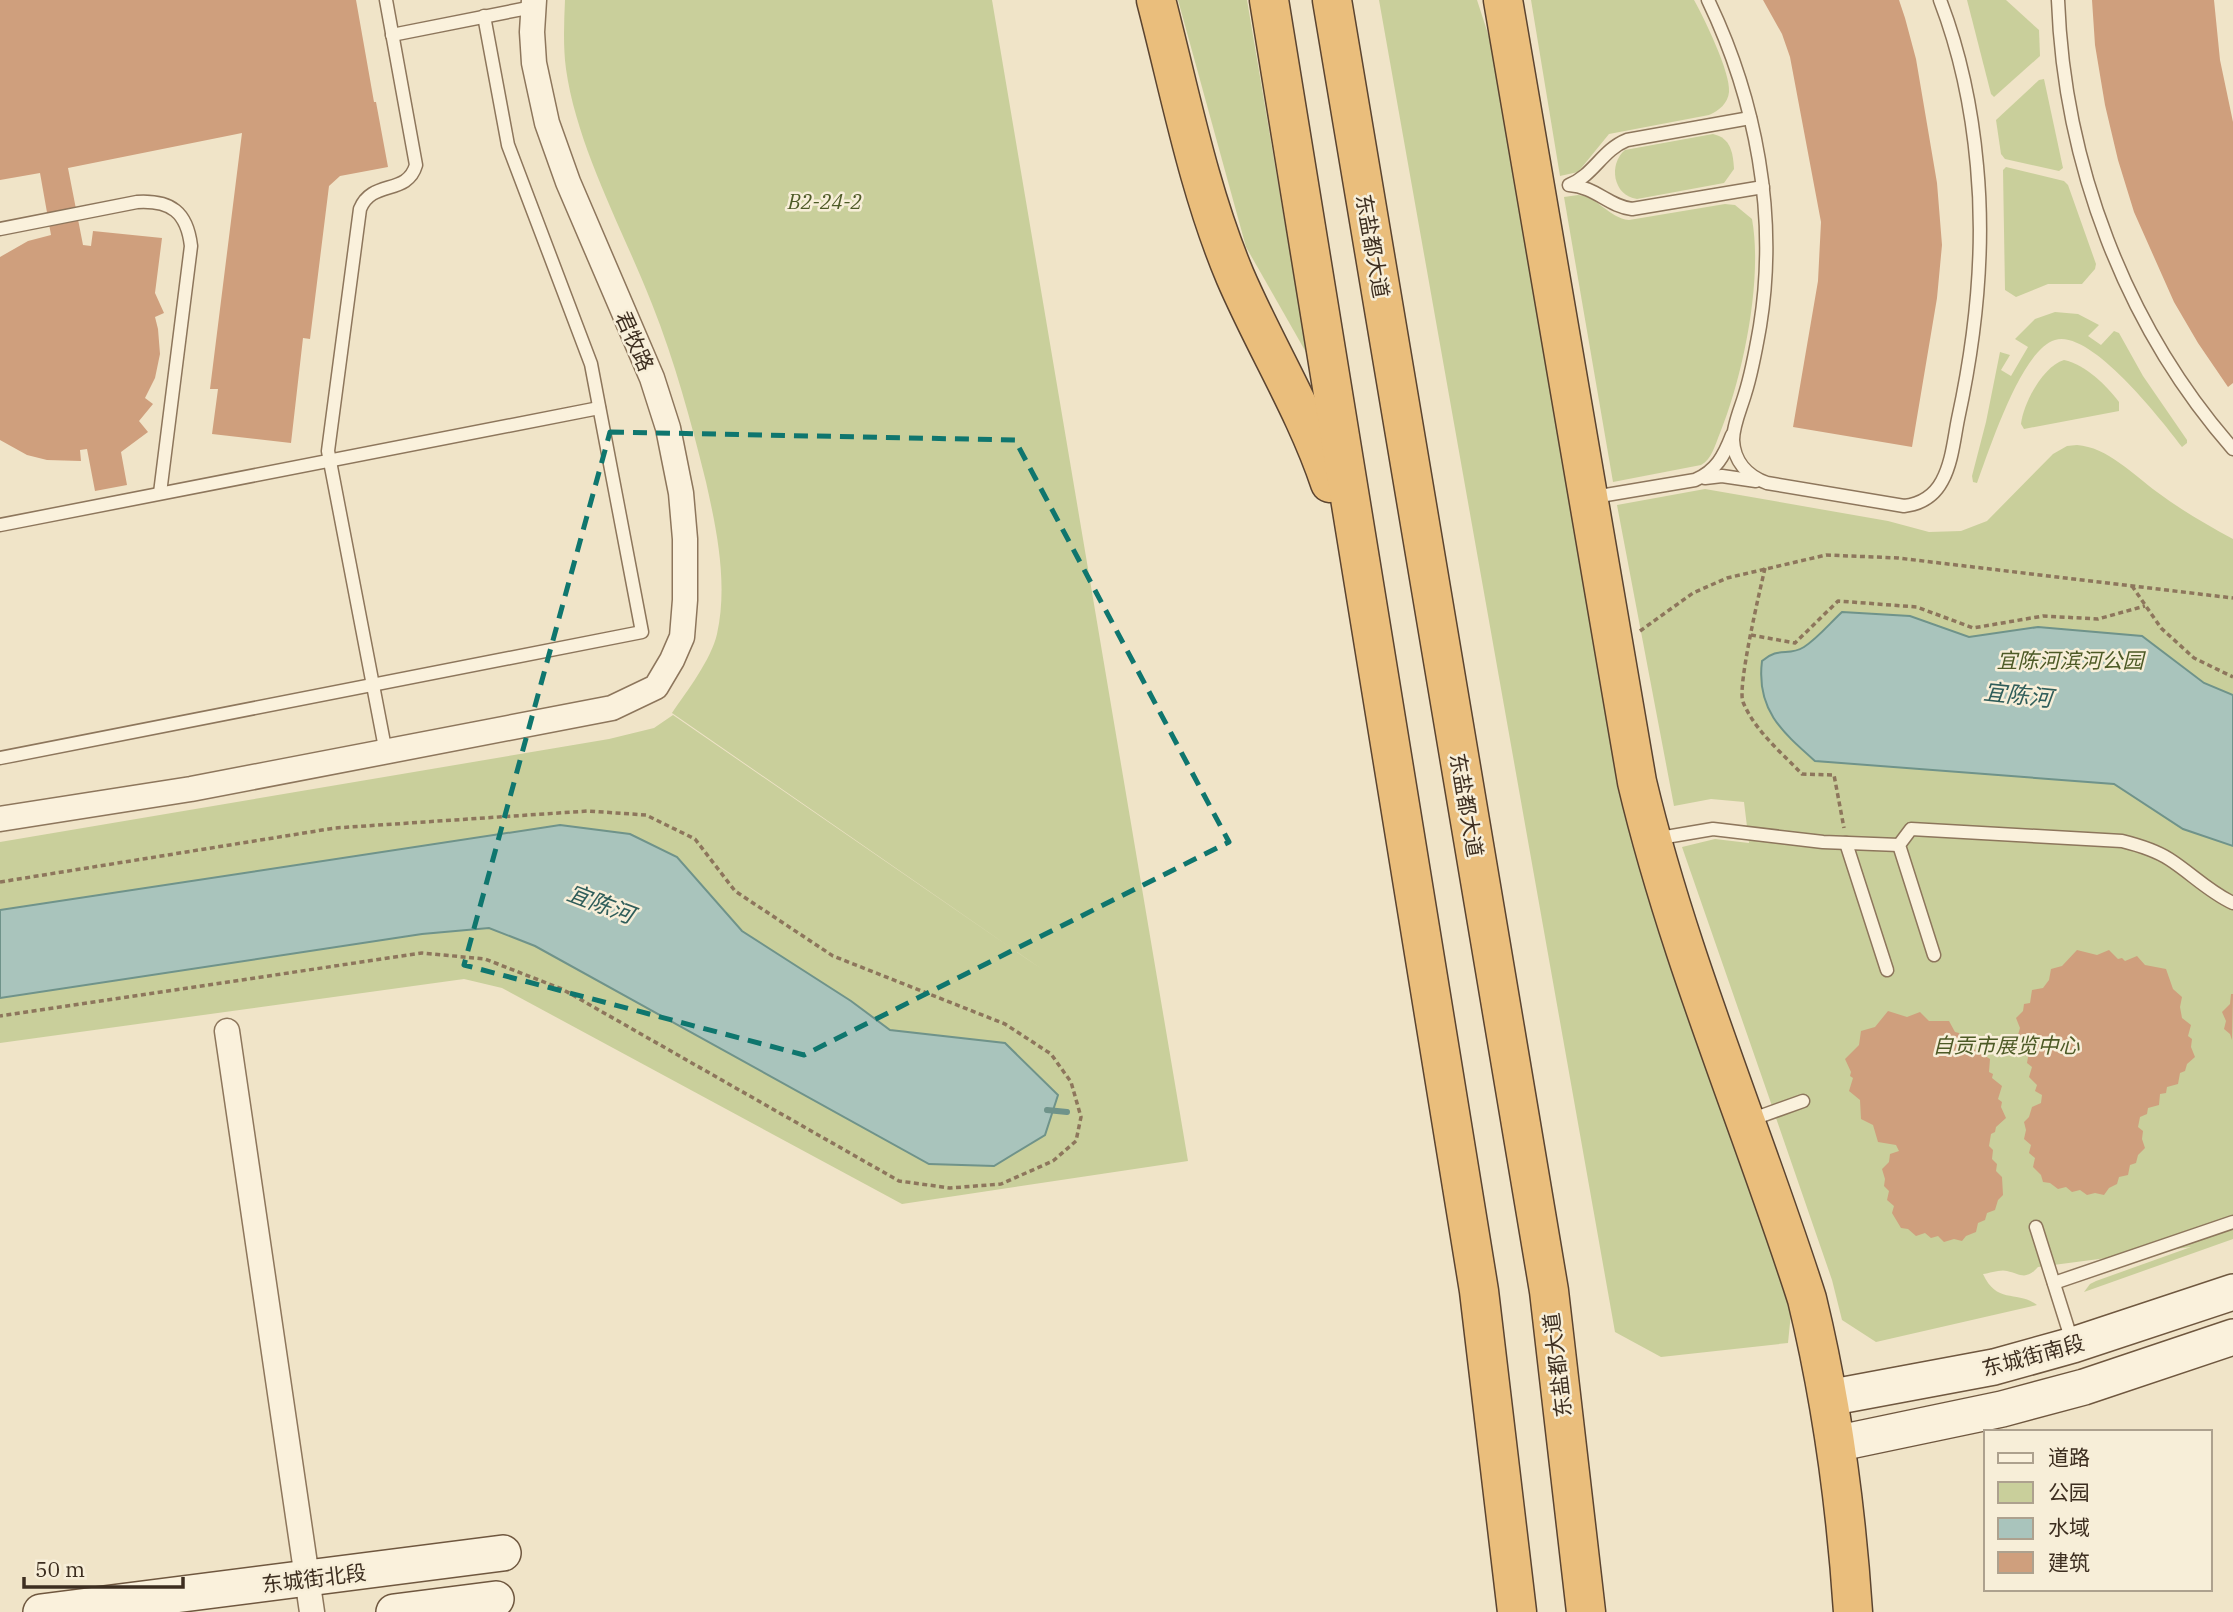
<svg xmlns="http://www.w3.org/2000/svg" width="2233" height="1612" font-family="'IBM Plex Serif','Noto Sans SC',serif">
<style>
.green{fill:#c9cf9b}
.water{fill:#a9c4bc;stroke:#6f938a;stroke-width:2}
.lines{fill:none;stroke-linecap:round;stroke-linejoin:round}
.stream{stroke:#6f938a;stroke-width:6}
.building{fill:#cf9f7d}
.service-casing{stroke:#8d765c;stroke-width:15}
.minor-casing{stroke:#8d765c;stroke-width:27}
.secondary-casing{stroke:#6f573f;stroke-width:38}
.trunk-casing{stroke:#5b4430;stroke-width:41}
.path{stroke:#8d765c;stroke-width:3.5;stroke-dasharray:5 3.5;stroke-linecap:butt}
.service{stroke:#faf1dc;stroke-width:12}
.minor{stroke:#faf1dc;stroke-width:24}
.secondary{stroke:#faf1dc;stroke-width:35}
.trunk{stroke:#eabe7c;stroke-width:38}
.marked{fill:none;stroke:#0f766e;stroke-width:5;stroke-dasharray:14 9;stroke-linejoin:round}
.labels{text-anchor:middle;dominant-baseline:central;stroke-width:5;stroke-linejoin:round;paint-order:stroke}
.park-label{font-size:21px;font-style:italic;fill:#4d5a26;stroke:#f7eed8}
.street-label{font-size:21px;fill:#3d2e20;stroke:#f7eed8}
.water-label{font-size:23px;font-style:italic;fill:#2f5d5a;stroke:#f7eed8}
</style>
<rect width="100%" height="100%" fill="#f0e4c8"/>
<g class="green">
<path d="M565,0H992L1188,1161L902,1204L502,988L464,979L0,1043V842L609,739L654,728L673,715L1043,970L672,713C687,691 711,660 717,634C728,584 717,531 706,482C691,421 675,362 652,304C623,230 577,147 566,69C563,46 564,23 565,0Z"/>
<path d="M1178,0H1247L1307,354L1246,247Z"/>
<path d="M1379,0H1477L1490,40L1619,756L1792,1303L1788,1343L1661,1357L1615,1332Z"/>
<path d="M1531,0H1694C1704,18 1731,73 1729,92C1728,103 1719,111 1709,115L1609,134L1578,172L1560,176Z"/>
<path d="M1967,0H2006L2039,30L2040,56L1994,97L1991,94Z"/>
<path d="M2044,79L2063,168L2059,171L2005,159L2001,154L1996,120L2039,80Z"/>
<path d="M1713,134C1731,138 1733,153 1734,169L1724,183L1637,199C1613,196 1608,164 1625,150Z"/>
<path d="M2006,167L2064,181L2068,185L2096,264L2095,269L2082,284H2048L2016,297L2005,290L2003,170Z"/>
<path d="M1578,195C1597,196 1609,218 1629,220L1725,204L1735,205L1752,219C1763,280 1743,376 1720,433C1715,445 1712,459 1701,465L1613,482L1564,197Z"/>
<path d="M2055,312L2078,314L2099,325L2088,336L2101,345L2114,331L2119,333L2143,376L2187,440V443L2182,447C2162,421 2091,329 2055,340C2021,350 1989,451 1977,483L1973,482L1972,476L1986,422L2000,352L2010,355L2001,370L2011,376L2028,347L2015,339L2035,319Z"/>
<path d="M2064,360C2086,365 2106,385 2119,402V411L2024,429L2021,424C2023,404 2043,366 2064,360Z"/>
<path d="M2077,445C2107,447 2134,475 2157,492C2181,510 2207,525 2233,539V1239L2084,1292L2090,1284L2096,1281L2191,1247L2038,1267C2026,1281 2020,1274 2007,1271C2001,1269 1990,1273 1983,1274C1997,1305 2018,1290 2037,1305L1876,1342L1842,1320L1832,1280L1776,1118L1785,1114L1784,1102L1772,1106L1682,847L1715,839L1749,843L1744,802L1711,799L1674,806L1617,505L1705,489L1888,521L1929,532L1961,531L1987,521L2053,454L2067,446Z"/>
</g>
<g class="water">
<path d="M1842,612L1910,616L1969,637L2038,627L2142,636L2204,683L2233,695V846L2183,829L2114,784L1815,761C1781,731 1756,709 1762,661C1779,646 1788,657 1804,647C1818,638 1830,623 1842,612Z"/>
<path d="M560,825L630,834L677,857L742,931L851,1001L890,1030L1005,1043L1058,1095L1045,1135L994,1166L929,1164L535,946L489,928L422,934L0,998V910Z"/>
</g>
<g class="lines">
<path class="stream" d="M1047,1110L1067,1112"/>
</g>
<g class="building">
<path d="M0,0H356L374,102H376L388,167L340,176L329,186L310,339L303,338L291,443L212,434L218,389H210L242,133L68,168L83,245L91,246L93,231L162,238L155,293L164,313L155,317L158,329L160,354L155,378L145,398L153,404L139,421L148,432L121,452L127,485L95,491L87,449L80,450L81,461L47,460L27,455L0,440V257L28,241L51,235L40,173L0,180Z"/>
<path d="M1763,0H1899L1905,18L1916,59L1937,183L1942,245L1937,298L1912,447L1793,427L1818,281L1821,222L1790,57L1782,34Z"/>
<path d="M2092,0H2214L2220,60L2233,122V383L2228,387L2198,343L2174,302L2134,212L2118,160L2105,105L2095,45Z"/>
<path d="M2077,950L2097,955L2109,950L2118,959L2122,958L2125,961L2137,956L2145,965L2166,969L2173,989L2182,997L2180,1007L2182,1018L2191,1025L2188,1036L2192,1039L2191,1047L2195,1057L2187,1064L2185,1071L2180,1073L2178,1084L2167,1087L2166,1093L2160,1094L2159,1105L2148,1108L2147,1114L2140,1117L2138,1127L2143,1131L2142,1139L2145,1148L2138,1155L2136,1163L2130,1165L2128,1175L2119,1177L2117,1184L2109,1188L2104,1195L2095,1193L2087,1195L2080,1190L2072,1192L2066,1187L2058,1189L2050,1183L2043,1182L2041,1175L2033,1167L2035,1158L2029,1153L2031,1145L2024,1139L2026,1130L2024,1122L2029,1117L2032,1107L2041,1103L2042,1095L2035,1091L2037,1085L2029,1077L2032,1067L2027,1063L2028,1057L2020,1051L2023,1039L2018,1035L2020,1028L2016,1018L2023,1011L2024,1004L2030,1003L2032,990L2043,988L2049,980L2051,969L2062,966Z"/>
<path d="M2231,994H2233L2232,1040L2230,1034L2224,1029L2226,1021L2222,1012L2230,1004Z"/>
<path d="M1888,1011L1907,1017L1920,1012L1929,1021H1949L1955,1032L1959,1033L1960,1036L1972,1037L1974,1049L1990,1059L1989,1072L1993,1074L1992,1078L2002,1086L1998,1099L2002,1102L2001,1107L2006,1118L1996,1127L1995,1132L1991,1134L1989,1146L1993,1150L1992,1159L1997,1164L1996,1171L2002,1177L2003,1195L1998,1200L1995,1210L1987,1213L1985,1220L1978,1223L1976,1232L1966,1236L1962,1241L1954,1239L1944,1242L1938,1236L1931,1238L1925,1233L1916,1236L1908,1229L1901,1228L1892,1213L1894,1206L1887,1200L1889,1191L1884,1186L1885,1179L1882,1169L1889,1162L1890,1154L1899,1151L1896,1145L1878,1142L1873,1125L1861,1119L1860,1100L1849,1091L1853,1078L1850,1076L1851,1072L1845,1059L1859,1045L1861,1031L1875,1027Z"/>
</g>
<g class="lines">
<g class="service-casing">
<g id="service">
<path d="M1708,0C1756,100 1778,215 1760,326C1756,349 1752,372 1745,394C1741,408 1733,425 1733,440C1734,461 1747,476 1767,483L1904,506C1921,504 1934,496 1942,481C1952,463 1954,439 1958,419C1976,336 1985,250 1977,166C1972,110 1960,52 1940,0"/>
<path d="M2058,0C2064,163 2125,326 2233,449"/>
<path d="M392,35L533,7"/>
<path d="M1750,118L1627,140C1602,150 1594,175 1569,185C1596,187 1608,206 1632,209L1763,187"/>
<path d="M0,229L137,202C171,200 187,212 191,246L160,493"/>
<path d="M1705,478L1722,476L1756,481"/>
<path d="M1594,497L1695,480C1716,471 1724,456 1732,435"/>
<path d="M0,525L599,408"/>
<path d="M386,753L328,451L360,209C372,179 407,196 416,165L386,0"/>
<path d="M0,758L642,632L591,364L508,145L484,16"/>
<path d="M1654,839L1713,829L1823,842L1899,845"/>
<path d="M1846,843L1887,970"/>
<path d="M1934,955L1899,845L1911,829L2122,841C2138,845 2155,850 2169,859C2191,873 2209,892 2233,903"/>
<path d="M1750,1120L1803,1101"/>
<path d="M2036,1227L2072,1341"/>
<path d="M2054,1283L2233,1222"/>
</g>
</g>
<g class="minor-casing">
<g id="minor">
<path d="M0,819L191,789L612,708L656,687L672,660L682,637L685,600V539L681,493L668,428L652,378L568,182L547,123L534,63L532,32L534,0"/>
<path d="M227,1031L312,1612"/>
</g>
</g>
<g class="secondary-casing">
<g id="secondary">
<path d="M1828,1398L1994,1367L2073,1345L2233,1292"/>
<path d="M1835,1444L2002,1409L2084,1387L2233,1337"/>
<path d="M41,1612L503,1553"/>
<path d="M394,1612L496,1599"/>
</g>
</g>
<g class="trunk-casing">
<g id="trunk">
<path d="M1156,0C1180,92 1198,188 1235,276C1265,346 1306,411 1330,483"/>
<path d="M1269,0L1479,1291L1517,1612"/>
<path d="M1332,0L1549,1291L1586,1612"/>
<path d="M1503,0L1637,782C1679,959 1752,1127 1807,1299C1832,1402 1846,1507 1853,1612"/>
</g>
</g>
<g class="path">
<path d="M1765,568C1760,590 1737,687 1743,702C1755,731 1781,752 1802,774L1834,775L1844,828"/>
<path d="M2132,586L2161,628L2194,658L2233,677"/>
<path d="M1640,631L1693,593L1727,578L1826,555L1898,558L2233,598"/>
<path d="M1751,635L1795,643L1838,601L1917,607L1973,628L2043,616L2098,619L2145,606"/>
<path d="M0,882L335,828L588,811L646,815L695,839L735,891L833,956L1005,1024L1051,1054L1071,1082L1081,1117L1076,1141L1053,1161L1001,1184L950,1188L899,1181L562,989L485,959L422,953L0,1016"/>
</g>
<use href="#service" class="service"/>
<use href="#minor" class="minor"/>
<use href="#secondary" class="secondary"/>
<use href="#trunk" class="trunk"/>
</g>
<path class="marked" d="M610,432L1015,440L1229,842L804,1055L464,965Z"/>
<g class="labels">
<g class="park-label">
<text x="825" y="201">B2-24-2</text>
<text x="2070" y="660">宜陈河滨河公园</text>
<text x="2006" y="1045">自贡市展览中心</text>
</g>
<g class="street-label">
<text transform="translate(1373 246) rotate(80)">东盐都大道</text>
<text transform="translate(635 341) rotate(66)">君牧路</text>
<text transform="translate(1467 805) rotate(80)">东盐都大道</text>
<text transform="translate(2033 1355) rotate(-15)">东城街南段</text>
<text transform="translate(1557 1365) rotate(-97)">东盐都大道</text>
<text transform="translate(314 1578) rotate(-7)">东城街北段</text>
</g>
<g class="water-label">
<text transform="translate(2018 694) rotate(6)">宜陈河</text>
<text transform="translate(601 903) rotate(21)">宜陈河</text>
</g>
</g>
<rect x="1984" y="1430" width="228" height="161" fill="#f7eed8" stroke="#ada18e" stroke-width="2"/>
<rect x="1998" y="1453" width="35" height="10" fill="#faf1dc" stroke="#ada18e" stroke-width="2"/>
<text x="2048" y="1465" font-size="21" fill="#3d2e20">道路</text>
<rect x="1998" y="1482" width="35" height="21" fill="#c9cf9b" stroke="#ada18e" stroke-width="2"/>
<text x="2048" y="1500" font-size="21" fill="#3d2e20">公园</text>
<rect x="1998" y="1518" width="35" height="21" fill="#a9c4bc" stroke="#ada18e" stroke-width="2"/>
<text x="2048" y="1535" font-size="21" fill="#3d2e20">水域</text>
<rect x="1998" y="1552" width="35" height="21" fill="#cf9f7d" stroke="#ada18e" stroke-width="2"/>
<text x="2048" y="1570" font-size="21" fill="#3d2e20">建筑</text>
<path d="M24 1577v10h159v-10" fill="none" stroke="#3d2e20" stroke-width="3.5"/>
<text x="35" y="1577" font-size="21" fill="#3d2e20" stroke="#f7eed8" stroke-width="5" paint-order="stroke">50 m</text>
</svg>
